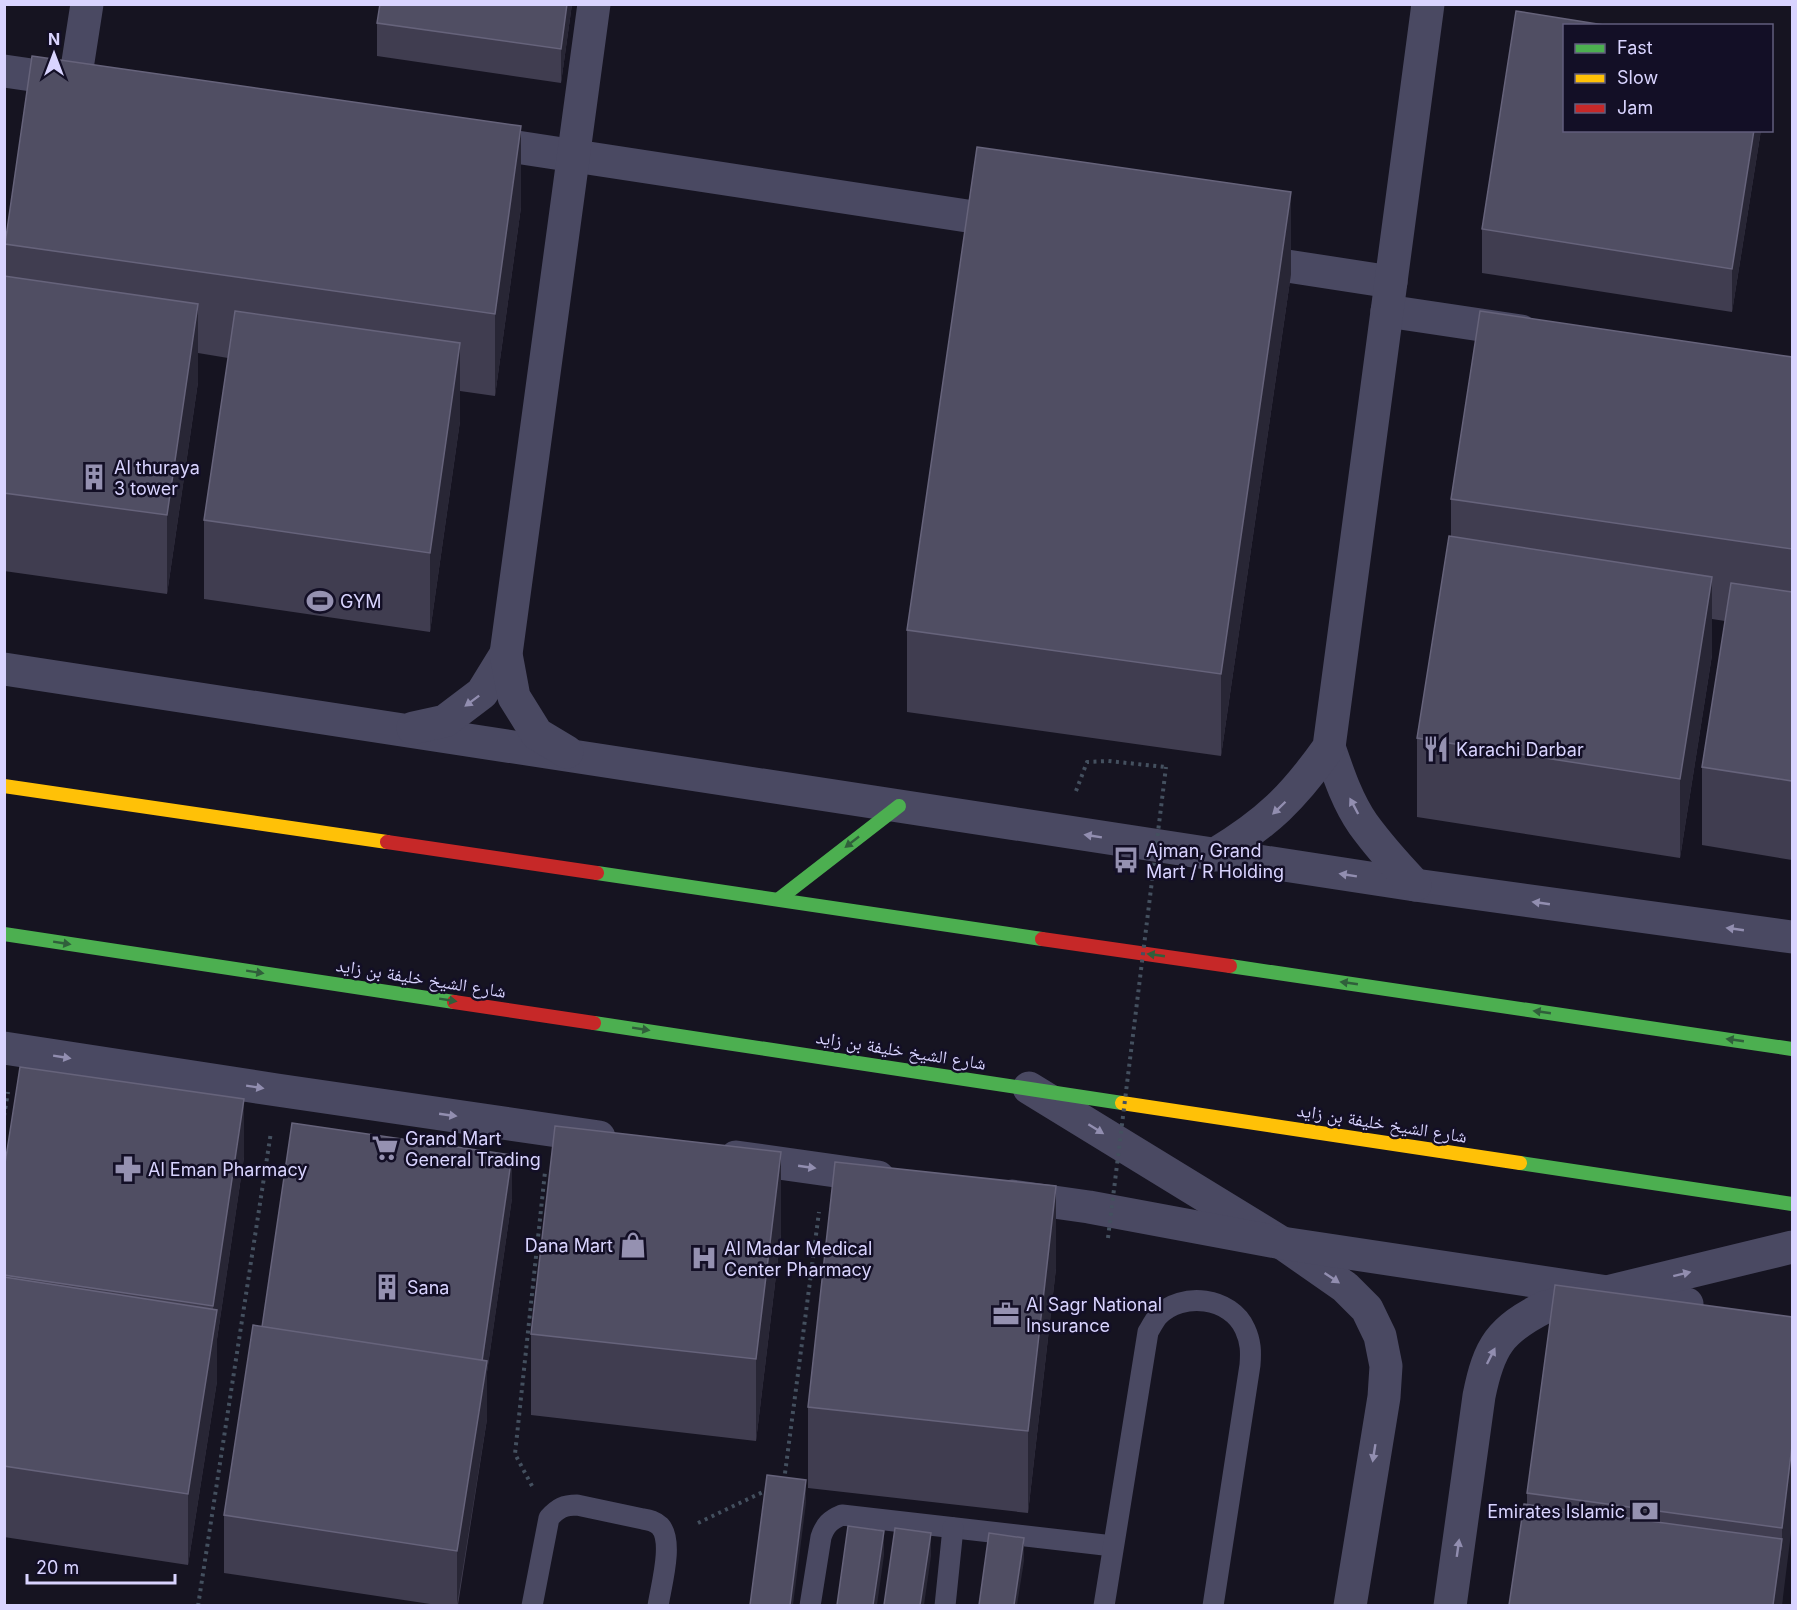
<svg xmlns="http://www.w3.org/2000/svg" width="1797" height="1610" font-family="Inter,'Noto Naskh Arabic',sans-serif">
<style>
.lines{fill:none;stroke-linecap:round;stroke-linejoin:round}
.path{stroke:#44505f;stroke-width:4;stroke-dasharray:3 4.5;stroke-linecap:butt}
.lane{stroke:#4a4962;stroke-width:21}
.street{stroke:#4a4962;stroke-width:33}
.fast{stroke:#4caf50;stroke-width:14}
.slow{stroke:#ffc107;stroke-width:14}
.jam{stroke:#c62828;stroke-width:14}
.path-bridge{stroke:#44505f;stroke-width:4;stroke-dasharray:3 4.5;stroke-linecap:butt}
.wall{fill:#403d50}
.shaded-wall{fill:#282635}
.building{fill:#504e63;stroke:#66637b;stroke-width:1.5}
.oneway{fill:#928eb0}
.oneway2{fill:#305f3b}
.labels{text-anchor:middle;dominant-baseline:central;stroke-width:5;stroke-linejoin:round;paint-order:stroke}
.poi-label{font-size:18px;fill:#d9d4ff;stroke:#130f26;text-anchor:start}
.street-label{font-size:18px;fill:#d9d4ff;stroke:#130f26}
</style>
<rect width="100%" height="100%" fill="#161421"/>
<g class="lines">
<g class="path">
<path d="M1076,791L1087,762L1108,761L1166,767"/>
<path d="M4,1116L8,1092"/>
<path d="M784,1481L819,1212"/>
<path d="M532,1486L515,1454L545,1172"/>
<path d="M698,1523L767,1490"/>
<path d="M198,1606L271,1132"/>
</g>
<g class="lane">
<path d="M532,1606L549,1518C558,1508 564,1505 577,1505L643,1519C650,1520 655,1521 660,1526C674,1541 661,1586 658,1606"/>
<path d="M810,1606L821,1537C825,1525 830,1520 842,1515L1113,1546"/>
<path d="M945,1606L953,1528"/>
<path d="M1104,1606L1148,1332C1151,1327 1154,1321 1158,1316C1182,1291 1231,1297 1245,1329C1251,1342 1251,1352 1250,1365L1213,1606"/>
</g>
<g class="street">
<path d="M4,71L73,81"/>
<path d="M75,81L87,4"/>
<path d="M477,141L1013,223"/>
<path d="M1248,260L1391,282"/>
<path d="M1387,311L1521,331"/>
<path d="M4,669L1415,885L1792,937"/>
<path d="M413,728L445,721L482,693L506,654"/>
<path d="M1329,747C1338,773 1347,801 1363,824C1379,846 1397,866 1415,885"/>
<path d="M567,752L537,734L514,697L506,654L594,4"/>
<path d="M1214,855C1267,823 1293,798 1329,747L1428,4"/>
<path d="M4,1048L277,1090L599,1137"/>
<path d="M1029,1088L1282,1243L1345,1287L1367,1309L1380,1336L1386,1366L1384,1397L1350,1606"/>
<path d="M736,1157L878,1177"/>
<path d="M1012,1196L1089,1207L1282,1243L1687,1304"/>
<path d="M1450,1606L1479,1396C1489,1346 1500,1330 1545,1307L1792,1247"/>
</g>
<g class="fast">
<path d="M597,873L1042,939"/>
<path d="M779,899L899,806"/>
<path d="M4,934L454,1002"/>
<path d="M1230,966L1792,1049"/>
<path d="M594,1023L1122,1103"/>
<path d="M1520,1163L1792,1204"/>
</g>
<g class="slow">
<path d="M4,786L387,842"/>
<path d="M1122,1103L1520,1163"/>
</g>
<g class="jam">
<path d="M387,842L597,873"/>
<path d="M1042,939L1230,966"/>
<path d="M454,1002L594,1023"/>
</g>
<path class="path-bridge" d="M1108,1238L1166,767"/>
</g>
<g class="wall">
<path d="M572,4L561,83L377,56V23Z"/>
<path d="M1564,130H1761L1732,312L1482,273V229Z"/>
<path d="M521,207L495,396L460,391V421L430,632L204,599V520L228,358L198,353V382L167,594L4,571L5,244Z"/>
<path d="M1291,274L1221,756L907,712V630Z"/>
<path d="M1792,357V860L1702,845V767L1725,621L1712,619V655L1680,858L1417,817V738L1451,536V499Z"/>
<path d="M244,1157L217,1339V1381L188,1565L4,1537V1170Z"/>
<path d="M512,1198L487,1372V1419L458,1605H437L224,1573V1515Z"/>
<path d="M781,1234L756,1441L531,1415V1334Z"/>
<path d="M1056,1268L1028,1513L808,1488V1407Z"/>
<path d="M1792,1317L1782,1605L1527,1504V1493Z"/>
</g>
<g class="shaded-wall">
<path d="M567,4H572L561,83V49Z"/>
<path d="M521,126V207L495,396V314Z"/>
<path d="M1754,130H1761L1732,312V269Z"/>
<path d="M1291,192V274L1221,756V674Z"/>
<path d="M198,304V382L167,594V515Z"/>
<path d="M460,343V421L430,632V553Z"/>
<path d="M1712,577V655L1680,858V779Z"/>
<path d="M244,1099V1157L217,1339V1381L188,1565V1494L213,1334V1306Z"/>
<path d="M781,1152V1234L756,1441V1359Z"/>
<path d="M512,1155V1198L487,1372V1419L457,1605V1551L482,1364Z"/>
<path d="M1056,1186V1268L1028,1513V1431Z"/>
<path d="M1792,1446V1525L1782,1605H1773L1782,1545V1528Z"/>
<path d="M806,1480V1503L793,1605H790Z"/>
<path d="M884,1531V1555L877,1605H873Z"/>
<path d="M931,1533V1556L924,1605H920Z"/>
<path d="M1024,1538V1561L1017,1605H1014Z"/>
</g>
<g class="building">
<path d="M380,4H567L561,49L377,23Z"/>
<path d="M1516,11L1610,26H1564V130H1754L1732,269L1482,229Z"/>
<path d="M32,56L521,126L495,314L5,244Z"/>
<path d="M977,147L1291,192L1221,674L907,630Z"/>
<path d="M4,276L198,304L167,515L4,493Z"/>
<path d="M235,311L460,343L430,553L204,520Z"/>
<path d="M1480,311L1792,357V549L1451,499Z"/>
<path d="M1449,536L1712,577L1680,779L1417,738Z"/>
<path d="M1731,583L1792,592V781L1702,767Z"/>
<path d="M20,1067L244,1099L213,1306L4,1275V1170Z"/>
<path d="M292,1123L512,1155L482,1361L262,1327Z"/>
<path d="M555,1126L781,1152L756,1359L531,1334Z"/>
<path d="M835,1162L1056,1186L1028,1431L808,1407Z"/>
<path d="M4,1277L217,1310L188,1494L4,1466Z"/>
<path d="M1555,1285L1792,1317V1446L1782,1528L1527,1493Z"/>
<path d="M253,1325L487,1361L457,1551L224,1515Z"/>
<path d="M767,1475L806,1480L790,1605H750Z"/>
<path d="M1524,1504L1782,1539L1773,1605H1509Z"/>
<path d="M848,1526L884,1531L873,1605H837Z"/>
<path d="M895,1528L931,1533L920,1605H884Z"/>
<path d="M989,1533L1024,1538L1014,1605H979Z"/>
</g>
<defs><path id="oneway-solid" d="M-6-.8H1V-3.2L6.5 0L1 3.2V.8H-6Z" transform="scale(1.5)"/></defs>
<g class="oneway">
<use href="#oneway-solid" transform="translate(472 701) rotate(143)"/>
<use href="#oneway-solid" transform="translate(1354 806) rotate(-118)"/>
<use href="#oneway-solid" transform="translate(1279 808) rotate(136)"/>
<use href="#oneway-solid" transform="translate(1093 836) rotate(-171)"/>
<use href="#oneway-solid" transform="translate(1348 875) rotate(-171)"/>
<use href="#oneway-solid" transform="translate(1541 903) rotate(-172)"/>
<use href="#oneway-solid" transform="translate(1735 929) rotate(-172)"/>
<use href="#oneway-solid" transform="translate(62 1057) rotate(9)"/>
<use href="#oneway-solid" transform="translate(255 1087) rotate(9)"/>
<use href="#oneway-solid" transform="translate(448 1115) rotate(8)"/>
<use href="#oneway-solid" transform="translate(1096 1129) rotate(32)"/>
<use href="#oneway-solid" transform="translate(807 1167) rotate(8)"/>
<use href="#oneway-solid" transform="translate(1682 1274) rotate(-14)"/>
<use href="#oneway-solid" transform="translate(1332 1278) rotate(34)"/>
<use href="#oneway-solid" transform="translate(1491 1356) rotate(-63)"/>
<use href="#oneway-solid" transform="translate(1374 1453) rotate(99)"/>
<use href="#oneway-solid" transform="translate(1458 1548) rotate(-82)"/>
</g>
<g class="oneway2">
<use href="#oneway-solid" transform="translate(852 842) rotate(142)"/>
<use href="#oneway-solid" transform="translate(62 943) rotate(9)"/>
<use href="#oneway-solid" transform="translate(1156 955) rotate(-172)"/>
<use href="#oneway-solid" transform="translate(255 972) rotate(9)"/>
<use href="#oneway-solid" transform="translate(1349 983) rotate(-172)"/>
<use href="#oneway-solid" transform="translate(448 1000) rotate(9)"/>
<use href="#oneway-solid" transform="translate(1542 1012) rotate(-172)"/>
<use href="#oneway-solid" transform="translate(641 1029) rotate(9)"/>
<use href="#oneway-solid" transform="translate(1735 1040) rotate(-172)"/>
</g>
<defs>
<g id="building-bare" transform="scale(2.07)"><path d="M-4-6H4V6H1V3H-1V6H-4ZM-2.5-4.3h1.7v1.8h-1.7ZM.8-4.3h1.7v1.8H.8ZM-2.5-1h1.7V.8h-1.7ZM.8-1h1.7V.8H.8Z" fill="#9591b1" stroke="#130f26" stroke-width="2.5" paint-order="stroke"/></g>
<g id="stadium-bare" transform="scale(2.07)"><path d="M0-5a6.5 5 0 1 0 0 10a6.5 5 0 1 0 0-10ZM-3.5-1.8h7v3.6h-7Z" fill="#9591b1" stroke="#130f26" stroke-width="2.5" paint-order="stroke"/></g>
<g id="restaurant-bare" transform="scale(2.07)"><path d="M-5-6h1v4h1v-4h1v4h1v-4h1v5L-1.5 .5V6h-2V.5L-5-1ZM5-6V6H3V1.5H1.5Q1.5-4 5-6Z" fill="#9591b1" stroke="#130f26" stroke-width="2.5" paint-order="stroke"/></g>
<g id="bus-bare" transform="scale(2.07)"><path d="M-5-6H5V4H4V6H2V4H-2V6H-4V4H-5ZM-3.5-4V0h7V-4ZM-3.5 1.2v1.5H-2V1.2ZM2 1.2v1.5H3.5V1.2Z" fill="#9591b1" stroke="#130f26" stroke-width="2.5" paint-order="stroke"/></g>
<g id="supermarket-bare" transform="scale(2.07)"><path d="M-6-5.5h2.5l.6 2H6L4.5 2H-2.5L-4.4-4H-6ZM-1.5 3.2a1.3 1.3 0 1 0 .1 0ZM3 3.2a1.3 1.3 0 1 0 .1 0Z" fill="#9591b1" stroke="#130f26" stroke-width="2.5" paint-order="stroke"/></g>
<g id="pharmacy-bare" transform="scale(2.07)"><path d="M-2-6h4v4h4v4h-4v4h-4v-4h-4v-4h4Z" fill="#9591b1" stroke="#130f26" stroke-width="2.5" paint-order="stroke"/></g>
<g id="shop-bare" transform="scale(2.07)"><path d="M-5-2.5h2.3a2.7 3.5 0 0 1 5.4 0H5L5.5 6h-11ZM-1.5-2.5h3a1.5 2.3 0 0 0-3 0Z" fill="#9591b1" stroke="#130f26" stroke-width="2.5" paint-order="stroke"/></g>
<g id="hospital-bare" transform="scale(2.07)"><path d="M-5-5h3v3.5h4V-5h3V5h-3V1.5h-4V5h-3Z" fill="#9591b1" stroke="#130f26" stroke-width="2.5" paint-order="stroke"/></g>
<g id="office-bare" transform="scale(2.07)"><path d="M-6-3h4V-5.5h4V-3h4V5H-6ZM-1-4.5V-3h2v-1.5ZM-6 0V1H6V0Z" fill="#9591b1" stroke="#130f26" stroke-width="2.5" paint-order="stroke"/></g>
<g id="bank-bare" transform="scale(2.07)"><path d="M-6-4H6V4H-6ZM0-2.3a2.3 2.3 0 1 0 0 4.6a2.3 2.3 0 1 0 0-4.6Z" fill="#9591b1" stroke="#130f26" stroke-width="2.5" paint-order="stroke"/></g>
</defs>
<g fill-rule="evenodd">
<use href="#building-bare" x="94" y="477"/>
<use href="#stadium-bare" x="320" y="601"/>
<use href="#restaurant-bare" x="1436" y="749"/>
<use href="#bus-bare" x="1126" y="860"/>
<use href="#supermarket-bare" x="385" y="1148"/>
<use href="#pharmacy-bare" x="128" y="1169"/>
<use href="#shop-bare" x="633" y="1245"/>
<use href="#hospital-bare" x="704" y="1258"/>
<use href="#building-bare" x="387" y="1287"/>
<use href="#office-bare" x="1006" y="1314"/>
<use href="#bank-bare" x="1645" y="1511"/>
</g>
<g class="labels">
<g class="poi-label">
<text x="114" y="467">Al thuraya<tspan x="114" dy="21">3 tower</tspan></text>
<text x="340" y="601">GYM</text>
<text x="1456" y="749">Karachi Darbar</text>
<text x="1146" y="850">Ajman, Grand<tspan x="1146" dy="21">Mart / R Holding</tspan></text>
<text x="405" y="1138">Grand Mart<tspan x="405" dy="21">General Trading</tspan></text>
<text x="148" y="1169">Al Eman Pharmacy</text>
<text x="613" y="1245" text-anchor="end">Dana Mart</text>
<text x="724" y="1248">Al Madar Medical<tspan x="724" dy="21">Center Pharmacy</tspan></text>
<text x="407" y="1287">Sana</text>
<text x="1026" y="1304">Al Sagr National<tspan x="1026" dy="21">Insurance</tspan></text>
<text x="1625" y="1511" text-anchor="end">Emirates Islamic</text>
</g>
<g class="street-label">
<text transform="translate(421 978) rotate(9)">شارع الشيخ خليفة بن زايد</text>
<text transform="translate(901 1050) rotate(9)">شارع الشيخ خليفة بن زايد</text>
<text transform="translate(1382 1123) rotate(9)">شارع الشيخ خليفة بن زايد</text>
</g>
</g>
<rect width="1797" height="1610" fill="none" stroke="#d9d4ff" stroke-width="12"/>
<rect x="1563" y="24" width="210" height="108" fill="#130f26" stroke="#625e7d" stroke-width="1.5"/>
<rect x="1575" y="44" width="30" height="9" fill="#4caf50" stroke="#625e7d" stroke-width="1.5"/>
<text x="1617" y="54" font-size="18" fill="#d9d4ff">Fast</text>
<rect x="1575" y="74" width="30" height="9" fill="#ffc107" stroke="#625e7d" stroke-width="1.5"/>
<text x="1617" y="84" font-size="18" fill="#d9d4ff">Slow</text>
<rect x="1575" y="104" width="30" height="9" fill="#c62828" stroke="#625e7d" stroke-width="1.5"/>
<text x="1617" y="114" font-size="18" fill="#d9d4ff">Jam</text>
<g transform="translate(54 54)" stroke="#130f26" stroke-width="4.5" paint-order="stroke">
<path d="M0-4.5L10 22L0 15L-10 22Z" fill="#d9d4ff"/>
<text y="-9" font-size="16" font-weight="bold" text-anchor="middle" fill="#d9d4ff">N</text>
</g>
<path d="M27 1574v9h148v-9" fill="none" stroke="#d9d4ff" stroke-width="3"/>
<text x="36" y="1574" font-size="18" fill="#d9d4ff" stroke="#130f26" stroke-width="4.5" paint-order="stroke">20 m</text>
</svg>
